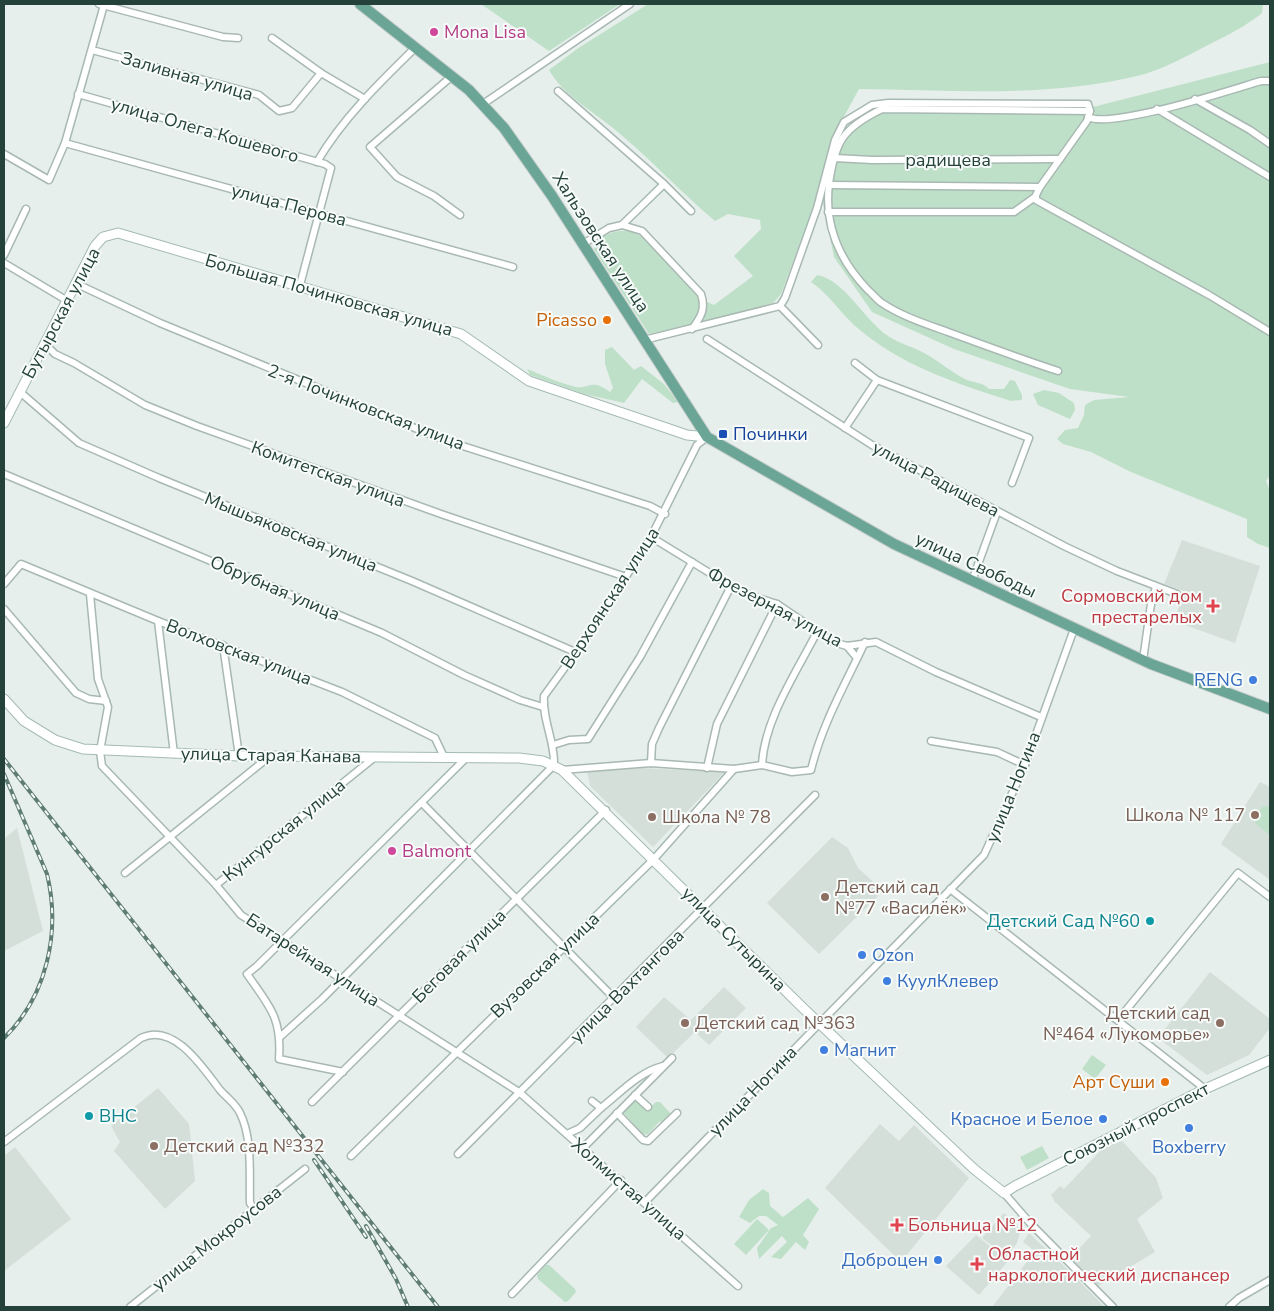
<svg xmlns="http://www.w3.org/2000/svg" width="1274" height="1311" font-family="'Nunito Sans',sans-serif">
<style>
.built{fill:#d4dfda}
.green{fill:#bfe0c8}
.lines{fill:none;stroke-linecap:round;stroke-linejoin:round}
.street-casing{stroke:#a8b8b2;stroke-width:9}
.secondary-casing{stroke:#a4bbb3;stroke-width:11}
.primary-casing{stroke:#c2cac8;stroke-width:12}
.street{stroke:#fff;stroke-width:6}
.secondary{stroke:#fff;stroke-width:9}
.primary{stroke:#6aa596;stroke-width:10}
.rail-casing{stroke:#5f7d75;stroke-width:4}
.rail{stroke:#f7fbf9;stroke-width:2;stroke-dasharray:5.5;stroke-linecap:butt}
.hotel-dot{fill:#d1479c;stroke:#f7fbf9;stroke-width:2}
.food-dot{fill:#e8710a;stroke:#f7fbf9;stroke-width:2}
.transit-dot{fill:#1a4fb4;stroke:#f7fbf9;stroke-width:2}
.health-dot{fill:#e0444e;stroke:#f7fbf9;stroke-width:2}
.shop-dot{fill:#3f7fe0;stroke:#f7fbf9;stroke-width:2}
.education-dot{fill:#8d6e63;stroke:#f7fbf9;stroke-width:2}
.culture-dot{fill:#0f9aa8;stroke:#f7fbf9;stroke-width:2}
.labels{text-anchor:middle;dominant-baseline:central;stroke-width:4;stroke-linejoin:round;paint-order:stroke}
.hotel-label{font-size:18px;fill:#b23c85;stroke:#f7fbf9;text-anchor:start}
.street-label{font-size:18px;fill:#24423a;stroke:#f7fbf9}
.food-label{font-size:18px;fill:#c56008;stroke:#f7fbf9;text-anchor:end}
.transit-label{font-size:18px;fill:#164399;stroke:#f7fbf9;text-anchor:start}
.health-label{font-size:18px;fill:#be3a42;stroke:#f7fbf9;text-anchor:start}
.shop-label{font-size:18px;fill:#366cbe;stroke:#f7fbf9;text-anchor:end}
.education-label{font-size:18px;fill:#785e54;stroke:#f7fbf9;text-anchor:start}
.culture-label{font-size:18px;fill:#0d838f;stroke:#f7fbf9;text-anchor:end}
</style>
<rect width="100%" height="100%" fill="#e6efeb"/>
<g class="built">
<path d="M1182,540L1260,566L1235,643L1174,621L1184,591L1164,584Z"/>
<path d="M642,768L725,772L653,847L590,786L587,771Z"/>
<path d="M1260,782L1270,787V880L1221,844Z"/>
<path d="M17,828L43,931L4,951V839Z"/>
<path d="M832,837L848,848L858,868L883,891L819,954L767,903Z"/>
<path d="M1210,972L1270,1019V1028L1249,1055L1207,1075L1158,1038Z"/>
<path d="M724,987L746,1008L709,1045L695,1032L668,1058L636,1027L664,997L691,1020Z"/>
<path d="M158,1088L189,1124L195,1181L165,1209L114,1151L120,1142L111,1126Z"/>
<path d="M880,1124L899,1141L914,1125L969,1178L901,1262L825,1188Z"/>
<path d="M1122,1141L1156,1178L1163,1198L1137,1219L1155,1252L1098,1286L1069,1259L1091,1236L1055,1202L1051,1195L1060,1186L1064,1189L1103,1148Z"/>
<path d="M15,1147L71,1219L4,1271V1156Z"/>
<path d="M1004,1213L1021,1230L1017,1243L1007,1257L982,1238Z"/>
<path d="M1029,1233L1066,1268L1105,1307H992L1035,1251L1023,1242Z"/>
<path d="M976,1235L1008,1261L979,1295L946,1266Z"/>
</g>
<g class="green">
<path d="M481,4H620L549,51Z"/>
<path d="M648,4H1263L1262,13C1246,26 1228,35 1210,44C1187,56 1162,70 1137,76C1046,98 952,90 859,89L833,137L810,217L781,294L773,303L706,322L649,334L594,249L597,239C615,230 628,226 645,239L700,299L714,305L753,276L734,256L761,229L760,220L728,214L715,221C680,192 649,157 613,128C591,110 564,96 549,70L577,49Z"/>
<path d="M1270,62V475L1266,481L1270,491V548L1258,544L1247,537V519L1131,472L1091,452L1063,444L1057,439L1065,430L1078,428L1084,415L1085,405L1094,400L1129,397L1070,389L954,349L872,312L834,257L823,203L830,160L839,138L854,119L878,107H1093Z"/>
<path d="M817,275C845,280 864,320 888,336C900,344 914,347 926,354C940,362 951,372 965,379C973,383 983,382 989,389H1004L1010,380L1015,381L1022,395V400L1011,401C955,383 899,365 854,325C839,311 828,293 811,282Z"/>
<path d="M612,347L634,370L641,366L664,384L678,402L673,403L642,379L624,403L584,394L530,375L527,369C542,375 559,383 576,387C590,389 591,378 610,392L613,388L605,364V350Z"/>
<path d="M1044,390L1059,393L1074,403L1075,410L1070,419L1038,405L1033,394Z"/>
<path d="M1267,806L1270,807V835L1256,824L1254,819L1262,807Z"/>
<path d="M1092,1055L1106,1065L1095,1079L1082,1069Z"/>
<path d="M635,1099L650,1107L656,1102H660L672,1115L666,1121L659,1122L648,1134L643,1135L624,1113L626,1108Z"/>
<path d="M1042,1146L1049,1158L1027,1170L1020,1157Z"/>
<path d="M763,1189L769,1193L770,1206L783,1217L808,1198L819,1209L803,1235L809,1242L805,1250L796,1242L781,1259L771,1257L787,1242L782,1236L759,1259L757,1248L771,1228L778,1225L766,1216H759L750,1223L739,1217L749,1200Z"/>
<path d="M757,1219L769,1230L746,1255L734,1244Z"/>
<path d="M546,1265H549L575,1289L576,1292L568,1301L565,1302L538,1279L537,1275Z"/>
</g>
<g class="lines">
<g class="street-casing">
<g id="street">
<path d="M99,4L223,37L238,38"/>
<path d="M272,38L321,73L365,99"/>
<path d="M92,50L259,95L279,111L292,108L321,73"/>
<path d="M452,76L370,147L397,177L434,196L460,215"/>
<path d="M558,91L664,184L691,211"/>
<path d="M78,94L325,164L331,168L300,285"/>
<path d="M1195,99L1250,130L1270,144"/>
<path d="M483,104L630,4"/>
<path d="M1157,109L1270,177"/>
<path d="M1088,117C1112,129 1230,90 1261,81H1270"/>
<path d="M65,143L513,267"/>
<path d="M4,154L49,180L65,143L104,5"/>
<path d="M835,158L872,160L1060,159"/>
<path d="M317,162C342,119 381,81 416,47"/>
<path d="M829,185L1040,187"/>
<path d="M828,212H1014L1035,197"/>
<path d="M622,225L642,231L701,294C706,309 701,317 692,329"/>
<path d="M583,244L609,228L622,225L664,184"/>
<path d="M4,255L26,209"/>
<path d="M4,263L66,300"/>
<path d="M75,283L160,323L444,440L650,506L665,514"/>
<path d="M780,306L818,345"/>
<path d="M707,339L872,445L1064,546L1117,571L1177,594"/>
<path d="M644,340L780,306L785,298L817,208L835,140L844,122L872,105L888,103L1088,104L1090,111L1087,121L1040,187L1036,195V200L1209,295L1270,332"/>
<path d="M44,343L55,354L74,363L145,405L197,426L441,514L626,577"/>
<path d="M855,363L877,380L1029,438L1012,483"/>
<path d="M1058,371C1021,359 984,345 948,332C926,324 901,316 882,303C877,300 873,294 868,290C840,261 824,225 829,184C835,141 843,128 882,109L1090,111"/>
<path d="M20,392L79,443L159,478L412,581L575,652"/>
<path d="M845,428L877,380"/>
<path d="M4,474L382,633L464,675L520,700L543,707"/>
<path d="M651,537L731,586L758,598L777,604L833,642L847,646L876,642L936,672L1041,717"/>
<path d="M972,581L997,512"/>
<path d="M4,584L21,564L158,621L342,692L435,738L444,757"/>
<path d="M90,594L98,679L108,707L100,751L102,766L216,885L241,915L519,1092L738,1286"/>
<path d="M4,609L76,693L89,699L106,701"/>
<path d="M158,621L174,754"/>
<path d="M223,645L239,756"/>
<path d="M847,646L857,658"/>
<path d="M1143,660L1151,604L1156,587"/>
<path d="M931,741L997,752L1025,765"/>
<path d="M553,745L569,740L588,739L640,657L692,562"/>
<path d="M651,763L652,744L659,728L731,586"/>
<path d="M762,765C764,720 796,673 817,632"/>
<path d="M707,768L717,724L777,604"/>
<path d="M562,770L651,763L734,769L762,765L792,772L811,770C822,724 845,685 865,642"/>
<path d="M422,803L614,998"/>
<path d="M125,873L270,756"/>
<path d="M216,885L375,757"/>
<path d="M950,889L1205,1089"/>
<path d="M1118,1020L1238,873L1270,897"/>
<path d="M281,1036L322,999L554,765C555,741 542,720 544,696L592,630L651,537L697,445L707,437"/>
<path d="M343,1072L279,1059C282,1017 269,1006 247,974L257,966L467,757"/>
<path d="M635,1095L648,1107"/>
<path d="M592,1101L601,1108C620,1093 639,1072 663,1066"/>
<path d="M312,1102L606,810"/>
<path d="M617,1113L643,1140L648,1141L677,1113"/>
<path d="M567,1134L580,1128L601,1108"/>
<path d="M4,1142L141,1038C174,1022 203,1068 220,1090C226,1097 236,1104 240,1113C253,1139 249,1175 250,1203L254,1209"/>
<path d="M583,1148L672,1058"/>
<path d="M458,1154L815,795"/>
<path d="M351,1156L654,859L734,769"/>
<path d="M1004,1193L1030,1223L1113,1307"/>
<path d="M645,1202L984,855L1025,765L1074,629"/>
<path d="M512,1294L621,1180"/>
<path d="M130,1307L305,1169"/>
<path d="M1229,1307L1239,1298L1270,1280"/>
</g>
</g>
<g class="secondary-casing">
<g id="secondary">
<path d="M4,423L95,246L103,237L118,233L461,334L529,381L687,435L707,437"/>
<path d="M4,699L24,721L55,740L83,749L239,756L519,758L543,761L562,770L803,1008L974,1169L1004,1193L1015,1186L1205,1089L1270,1060"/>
</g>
</g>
<g class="primary-casing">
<path id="primary" d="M360,4L469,90L504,128L552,196L707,437L894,544L1151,664L1270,709"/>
</g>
<use href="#street" class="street"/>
<use href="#secondary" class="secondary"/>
<use href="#primary" class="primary"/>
<g class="rail-casing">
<g id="rail">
<path d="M4,759L438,1307"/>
<path d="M4,774L47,874C61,932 47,996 4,1038"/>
<path d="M314,1160L366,1237"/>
<path d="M366,1226L396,1279L408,1307"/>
</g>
</g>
<use href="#rail" class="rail"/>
</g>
<g class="hotel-dot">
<circle cx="434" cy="32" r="5"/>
<circle cx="392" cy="851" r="5"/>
</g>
<g class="food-dot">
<circle cx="607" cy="320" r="5"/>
<circle cx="1165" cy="1082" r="5"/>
</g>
<rect class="transit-dot" x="718" y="429" width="10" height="10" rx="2.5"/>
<g class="health-dot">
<path d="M1210.5 598.5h5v5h5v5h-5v5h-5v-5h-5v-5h5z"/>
<path d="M894.5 1217.5h5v5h5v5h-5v5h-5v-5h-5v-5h5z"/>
<path d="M974.5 1256.5h5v5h5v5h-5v5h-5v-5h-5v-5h5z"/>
</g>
<g class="shop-dot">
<circle cx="1253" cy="680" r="5"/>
<circle cx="862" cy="955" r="5"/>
<circle cx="887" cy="981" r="5"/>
<circle cx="824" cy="1050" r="5"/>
<circle cx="1103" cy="1119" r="5"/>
<circle cx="1189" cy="1128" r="5"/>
<circle cx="938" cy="1260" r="5"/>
</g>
<g class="education-dot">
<circle cx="1255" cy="815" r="5"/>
<circle cx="652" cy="817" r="5"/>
<circle cx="825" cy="897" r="5"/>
<circle cx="685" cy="1023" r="5"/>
<circle cx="1220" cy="1023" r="5"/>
<circle cx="154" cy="1146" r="5"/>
</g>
<g class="culture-dot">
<circle cx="1150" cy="921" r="5"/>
<circle cx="89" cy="1116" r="5"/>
</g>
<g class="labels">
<g class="hotel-label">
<text x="444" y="32">Mona Lisa</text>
<text x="402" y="851">Balmont</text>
</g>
<g class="street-label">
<text transform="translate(187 76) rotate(16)">Заливная улица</text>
<text transform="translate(205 130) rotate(16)">улица Олега Кошевого</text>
<text x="948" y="160">радищева</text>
<text transform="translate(289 205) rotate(15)">улица Перова</text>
<text transform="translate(601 242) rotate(57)">Хальзовская улица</text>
<text transform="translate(329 295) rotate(16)">Большая Починковская улица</text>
<text transform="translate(61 313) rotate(-62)">Бутырская улица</text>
<text transform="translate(366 407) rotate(21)">2-я Починковская улица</text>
<text transform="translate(328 474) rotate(20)">Комитетская улица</text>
<text transform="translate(936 479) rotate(28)">улица Радищева</text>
<text transform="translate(291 532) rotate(22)">Мышьяковская улица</text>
<text transform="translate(976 565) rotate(25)">улица Свободы</text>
<text transform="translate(275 588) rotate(23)">Обрубная улица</text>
<text transform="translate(610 598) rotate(-57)">Верхоянская улица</text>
<text transform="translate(775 607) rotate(28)">Фрезерная улица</text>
<text transform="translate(239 652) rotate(21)">Волховская улица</text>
<text transform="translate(271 755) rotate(1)">улица Старая Канава</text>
<text transform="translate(1013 787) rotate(-68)">улица Ногина</text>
<text transform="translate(284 830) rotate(-39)">Кунгурская улица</text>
<text transform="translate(734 939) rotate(45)">улица Сутырина</text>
<text transform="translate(459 956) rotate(-45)">Беговая улица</text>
<text transform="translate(313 960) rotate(33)">Батарейная улица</text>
<text transform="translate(545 965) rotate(-44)">Вузовская улица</text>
<text transform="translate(627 986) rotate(-45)">улица Вахтангова</text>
<text transform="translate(753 1091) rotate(-46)">улица Ногина</text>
<text transform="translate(1136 1124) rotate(-27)">Союзный проспект</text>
<text transform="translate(629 1189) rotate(41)">Холмистая улица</text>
<text transform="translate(217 1238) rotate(-38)">улица Мокроусова</text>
</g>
<g class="food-label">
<text x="597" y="320">Picasso</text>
<text x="1155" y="1082">Арт Суши</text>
</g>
<g class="transit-label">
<text x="733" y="434">Починки</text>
</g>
<g class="health-label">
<text x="1202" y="596" text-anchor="end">Сормовский дом<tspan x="1202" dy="21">престарелых</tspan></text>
<text x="908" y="1225">Больница №12</text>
<text x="988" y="1254">Областной<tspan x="988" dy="21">наркологический диспансер</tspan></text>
</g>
<g class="shop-label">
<text x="1243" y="680">RENG</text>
<text x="872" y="955" text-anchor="start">Ozon</text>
<text x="897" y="981" text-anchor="start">КуулКлевер</text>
<text x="834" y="1050" text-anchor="start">Магнит</text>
<text x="1093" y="1119">Красное и Белое</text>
<text x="1189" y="1147" text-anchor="middle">Boxberry</text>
<text x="928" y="1260">Доброцен</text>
</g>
<g class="education-label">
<text x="1245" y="815" text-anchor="end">Школа № 117</text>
<text x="662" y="817">Школа № 78</text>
<text x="835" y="887">Детский сад<tspan x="835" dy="21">№77 «Василёк»</tspan></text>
<text x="1210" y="1013" text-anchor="end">Детский сад<tspan x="1210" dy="21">№464 «Лукоморье»</tspan></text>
<text x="695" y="1023">Детский сад №363</text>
<text x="164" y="1146">Детский сад №332</text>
</g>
<g class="culture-label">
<text x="1140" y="921">Детский Сад №60</text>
<text x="99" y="1116" text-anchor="start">ВНС</text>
</g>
</g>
<rect width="1274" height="1311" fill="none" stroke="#24423a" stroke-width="10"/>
</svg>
